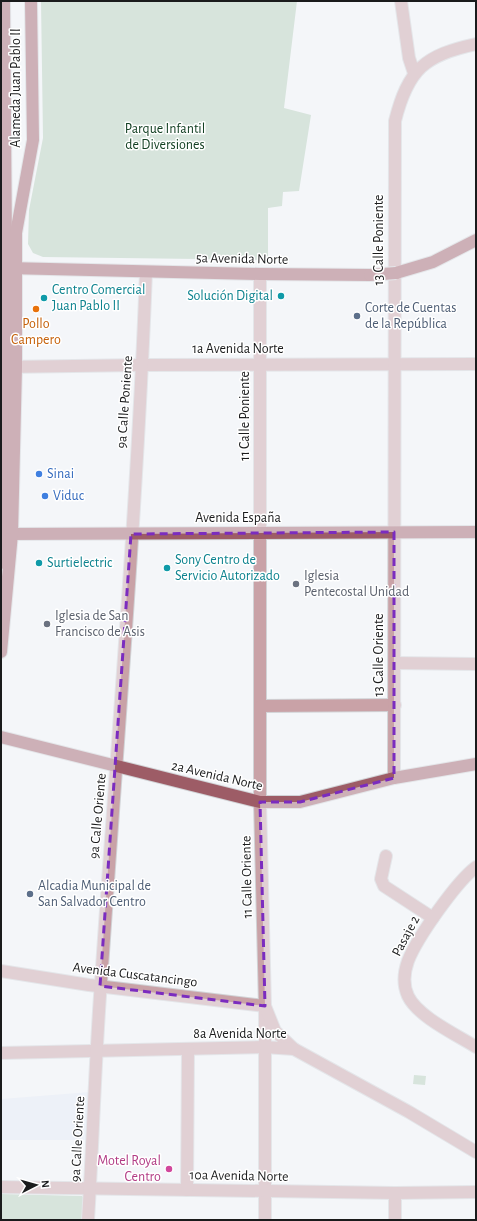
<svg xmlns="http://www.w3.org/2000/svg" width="477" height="1221" font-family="'Alegreya Sans',sans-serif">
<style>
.built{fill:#e5ebf5}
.green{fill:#b4ceb9}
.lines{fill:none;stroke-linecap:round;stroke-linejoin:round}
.minor-casing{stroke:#d1d3d6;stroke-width:14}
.major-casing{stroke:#d1d3d6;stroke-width:14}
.minor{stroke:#c9a2a7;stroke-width:12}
.major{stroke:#9d5c66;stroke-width:12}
.major-bridge-casing{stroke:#d1d3d6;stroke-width:14;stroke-linecap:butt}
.major-bridge{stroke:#9d5c66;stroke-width:12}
.marked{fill:none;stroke:#7b2cbf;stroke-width:3;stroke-dasharray:8 5;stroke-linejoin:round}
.culture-dot{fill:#0f9aa8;stroke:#fff;stroke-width:1.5}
.food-dot{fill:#e8710a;stroke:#fff;stroke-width:1.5}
.service-dot{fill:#5c6f8a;stroke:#fff;stroke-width:1.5}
.shop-dot{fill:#3f7fe0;stroke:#fff;stroke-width:1.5}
.worship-dot{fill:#6b7280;stroke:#fff;stroke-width:1.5}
.hotel-dot{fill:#d1479c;stroke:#fff;stroke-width:1.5}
.labels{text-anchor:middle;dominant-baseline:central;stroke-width:3;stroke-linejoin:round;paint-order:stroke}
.street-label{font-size:14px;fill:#1a1b1c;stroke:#fff}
.park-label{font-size:14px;fill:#134023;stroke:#fff}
.culture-label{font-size:14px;fill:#0d838f;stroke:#fff;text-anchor:start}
.service-label{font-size:14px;fill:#4e5e75;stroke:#fff;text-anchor:start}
.food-label{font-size:14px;fill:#c56008;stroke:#fff}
.shop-label{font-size:14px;fill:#366cbe;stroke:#fff;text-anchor:start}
.worship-label{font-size:14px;fill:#5b616d;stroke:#fff;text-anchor:start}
.hotel-label{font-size:14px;fill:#b23c85;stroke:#fff;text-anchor:end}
</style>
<rect width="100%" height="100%" fill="#f4f6f9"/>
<path class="built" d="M90,1092L87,1140H1V1099Z"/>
<g class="green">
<path d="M41,1H297L284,108L311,115L299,191L283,192L282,206L268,208V260L43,257L33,253L28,244L29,210L43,138Z"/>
<path d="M414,1075L426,1076L425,1085L413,1084Z"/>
<path d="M1,1194L82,1196L84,1198L83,1220H1Z"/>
</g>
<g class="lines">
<g class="minor-casing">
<g id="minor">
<path d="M401,1L409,58L414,73"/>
<path d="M260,274V802L265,1006V1220"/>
<path d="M5,367L142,365L476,364"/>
<path d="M395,663L476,664"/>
<path d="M261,706L395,705"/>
<path d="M394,778L395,121C408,69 425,55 476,44"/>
<path d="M386,856L381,879L384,886L433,918"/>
<path d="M476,867C456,882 417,938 408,961C404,972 403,985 408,996C418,1017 457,1035 476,1047"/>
<path d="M1,971L89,985L265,1006L275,1031L294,1049"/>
<path d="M1,1053L264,1047L294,1049L409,1112L476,1152"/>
<path d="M1,1187L395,1193L476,1192"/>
<path d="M187,1190L188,1049"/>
<path d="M395,1193V1220"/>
<path d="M88,1220C93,1141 95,1061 101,982C117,745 137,509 146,272"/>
</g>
</g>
<g class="major-casing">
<g id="major">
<path d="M8,268L260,274L370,275"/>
<path d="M396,273L433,262L476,240"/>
<path d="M5,534L476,532"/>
<path d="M1,563L3,534L7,367L4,1"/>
<path d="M1,652L12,534L16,367V233L33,140L31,1"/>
<path d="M1,737L260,802H300L394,778L476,764"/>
</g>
</g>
<use href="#minor" class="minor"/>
<use href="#major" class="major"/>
<g class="major-bridge-casing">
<path id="major-bridge" d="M370,275L396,273"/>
</g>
<use href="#major-bridge" class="major-bridge"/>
</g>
<path d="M0 0H477V1221H0ZM394,532V778L300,802H260L265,1006L100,986L131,534Z" fill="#f4f6f9" fill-opacity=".55" fill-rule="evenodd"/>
<path class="marked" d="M394,532V778L300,802H260L265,1006L100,986L131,534Z"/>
<g class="culture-dot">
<circle cx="281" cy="296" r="4"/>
<circle cx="44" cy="298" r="4"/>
<circle cx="39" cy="563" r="4"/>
<circle cx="167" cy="568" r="4"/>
</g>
<circle class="food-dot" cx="36" cy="309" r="4"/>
<g class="service-dot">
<circle cx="357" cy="316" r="4"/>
<circle cx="30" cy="894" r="4"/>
</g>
<g class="shop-dot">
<circle cx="39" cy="474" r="4"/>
<circle cx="45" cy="496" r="4"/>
</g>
<g class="worship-dot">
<circle cx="296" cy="584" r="4"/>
<circle cx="47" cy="624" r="4"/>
</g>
<circle class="hotel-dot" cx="169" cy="1169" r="4"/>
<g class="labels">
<g class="street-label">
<text transform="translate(16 88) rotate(-90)">Alameda Juan Pablo II</text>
<text transform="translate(379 240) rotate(-90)">13 Calle Poniente</text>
<text transform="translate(242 259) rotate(1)">5a Avenida Norte</text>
<text x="238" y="349">1a Avenida Norte</text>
<text transform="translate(125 402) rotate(-86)">9a Calle Poniente</text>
<text transform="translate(245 416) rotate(-90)">11 Calle Poniente</text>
<text x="238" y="518">Avenida España</text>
<text transform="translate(379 655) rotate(-90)">13 Calle Oriente</text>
<text transform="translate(217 776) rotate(13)">2a Avenida Norte</text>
<text transform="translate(98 816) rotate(-85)">9a Calle Oriente</text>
<text transform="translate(247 877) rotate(-91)">11 Calle Oriente</text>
<text transform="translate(406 936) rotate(-62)">Pasaje 2</text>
<text transform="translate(135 975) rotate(7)">Avenida Cuscatancingo</text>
<text x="240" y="1034">8a Avenida Norte</text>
<text transform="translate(78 1139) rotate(-87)">9a Calle Oriente</text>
<text transform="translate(239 1176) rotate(1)">10a Avenida Norte</text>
</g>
<g class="park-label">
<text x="165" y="129">Parque Infantil<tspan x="165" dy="16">de Diversiones</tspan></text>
</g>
<g class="culture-label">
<text x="52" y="290">Centro Comercial<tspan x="52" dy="16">Juan Pablo II</tspan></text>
<text x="273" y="296" text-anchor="end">Solución Digital</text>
<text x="175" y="560">Sony Centro de<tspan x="175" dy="16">Servicio Autorizado</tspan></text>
<text x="47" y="563">Surtielectric</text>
</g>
<g class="service-label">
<text x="365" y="308">Corte de Cuentas<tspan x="365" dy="16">de la República</tspan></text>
<text x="38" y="886">Alcadia Municipal de<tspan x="38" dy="16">San Salvador Centro</tspan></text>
</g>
<g class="food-label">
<text x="36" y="324">Pollo<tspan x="36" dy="16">Campero</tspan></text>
</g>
<g class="shop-label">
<text x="47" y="474">Sinai</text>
<text x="53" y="496">Viduc</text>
</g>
<g class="worship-label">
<text x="304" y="576">Iglesia<tspan x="304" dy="16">Pentecostal Unidad</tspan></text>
<text x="55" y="616">Iglesia de San<tspan x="55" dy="16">Francisco de Asis</tspan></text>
</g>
<g class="hotel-label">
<text x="161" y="1161">Motel Royal<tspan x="161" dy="16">Centro</tspan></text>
</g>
</g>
<rect width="477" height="1221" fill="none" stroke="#1a1b1c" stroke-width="4"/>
<g transform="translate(36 1185) rotate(84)" stroke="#ffffff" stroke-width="3" paint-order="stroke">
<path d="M0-3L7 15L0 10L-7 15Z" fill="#1a1b1c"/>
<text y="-6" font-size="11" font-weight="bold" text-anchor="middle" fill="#1a1b1c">N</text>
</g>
</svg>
